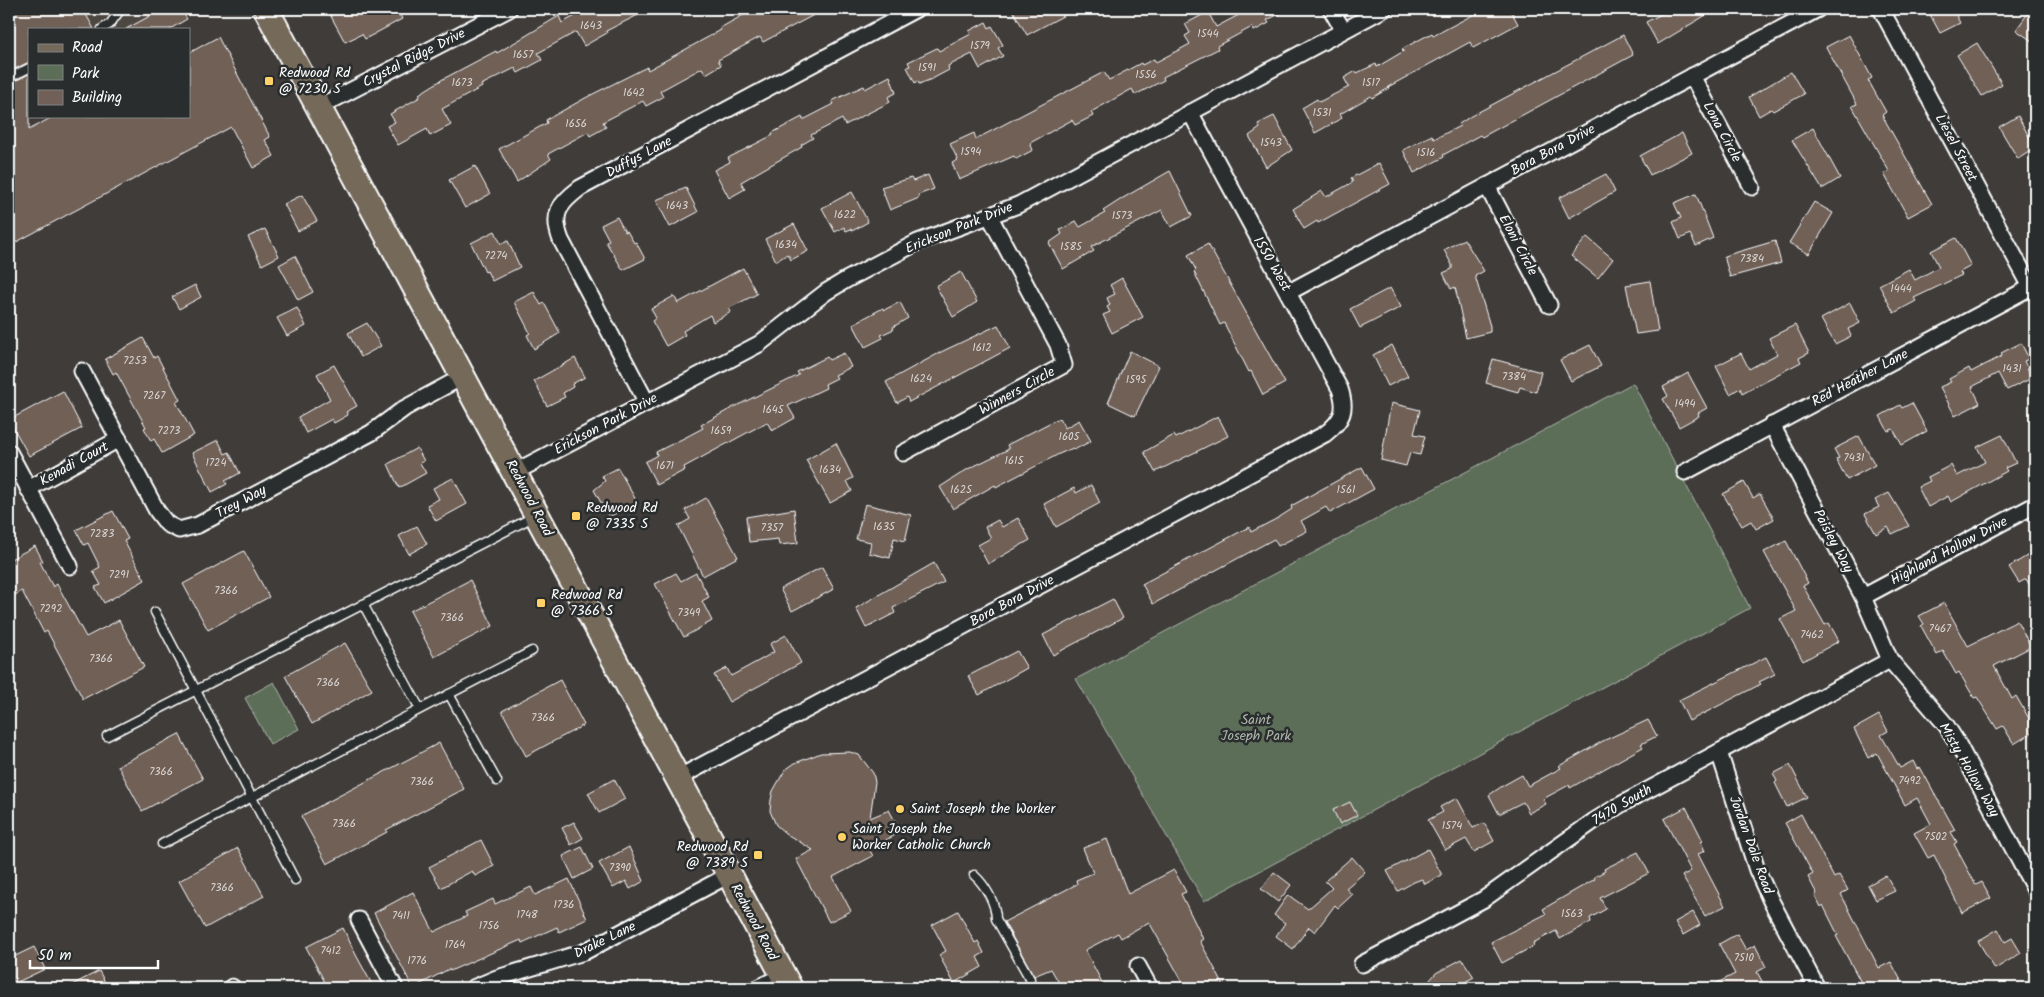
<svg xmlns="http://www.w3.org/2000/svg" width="2044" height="997" font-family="Kalam,sans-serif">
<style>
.built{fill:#4e4743}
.green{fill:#5c6e58;stroke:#aeb6ac}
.building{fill:#706057;stroke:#fff}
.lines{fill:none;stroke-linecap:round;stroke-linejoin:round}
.lane-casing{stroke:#fff;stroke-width:11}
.street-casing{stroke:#fff;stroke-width:19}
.primary-casing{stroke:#fff;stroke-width:28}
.lane{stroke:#2a2d2e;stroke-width:8}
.street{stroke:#2a2d2e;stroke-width:15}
.primary{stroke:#746a5a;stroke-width:24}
.poi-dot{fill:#ffd166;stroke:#2a2d2e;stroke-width:2}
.labels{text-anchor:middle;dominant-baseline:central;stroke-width:5;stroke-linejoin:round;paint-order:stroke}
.number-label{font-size:11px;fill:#dbd7d5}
.street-label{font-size:14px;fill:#fff;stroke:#2a2d2e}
.poi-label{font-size:14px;fill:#fff;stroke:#2a2d2e;text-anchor:start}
.park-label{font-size:14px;fill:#aeb6ac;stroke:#2a2d2e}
</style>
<rect width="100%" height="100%" fill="#3f3c3a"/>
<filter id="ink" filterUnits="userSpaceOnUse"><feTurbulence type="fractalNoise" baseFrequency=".02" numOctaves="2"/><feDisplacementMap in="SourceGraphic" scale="10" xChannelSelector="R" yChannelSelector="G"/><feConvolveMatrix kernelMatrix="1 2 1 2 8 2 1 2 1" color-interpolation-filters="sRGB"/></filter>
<g filter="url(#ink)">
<path class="built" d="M9,9H165L128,29H29V83L9,94Z"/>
<g class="green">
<path d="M1633,383L1750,608L1204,901L1076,679Z"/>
<path d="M274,682L299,729L270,744L245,698Z"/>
</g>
<g class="building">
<path d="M9,9H83L94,29H29V62L9,72Z"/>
<path d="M163,9H181L187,19L170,29H126Z"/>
<path d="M327,9H397L402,19L365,39L362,34L345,42Z"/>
<path d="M588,9H650L606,31L607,33L584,46L576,32L538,53L542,60L518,73L515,68L481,85L482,87L442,109L451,125L430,136L427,129L398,145L387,126L395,122L390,114L420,97L419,94L443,79L496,51L497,53L559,16L562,23Z"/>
<path d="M754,9H825L763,42L760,37L718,60L721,65L706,74L702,68L660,91L663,97L646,106L643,101L603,122L606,127L590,136L588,132L548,154L551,159L517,182L499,149L547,123L546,120L589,96L647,67L648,70L721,30L720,28Z"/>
<path d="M1012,9H1076L1027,35Z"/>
<path d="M1250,9H1290L1267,20L1269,23L1254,31L1252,27L1217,46L1218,49L1163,77L1164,80L1135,95L1132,89L1091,112L1093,116L1075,125L1072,120L1030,143L1033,150L1016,159L1014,156L959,180L952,163L958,160L950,144L974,133L976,139L1104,72L1109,80L1141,63L1142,65L1154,59L1156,62L1190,44L1185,36L1190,33L1185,24L1208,12L1216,27Z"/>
<path d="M1484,9H1510L1518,24L1473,48L1470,42L1388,87L1389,88L1372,98L1371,96L1340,114L1342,118L1315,133L1302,108L1317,99L1319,102L1349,87L1344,78L1356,71L1357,73L1376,64L1377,67L1404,51L1402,49L1432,33L1433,36Z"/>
<path d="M1671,9H1716L1658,44L1646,22Z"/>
<path d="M1927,9H1953L1960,23L1940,33Z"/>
<path d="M2031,9H2035V43L2016,30Z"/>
<path d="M986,22L989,28L992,26L1003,45L998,48L1003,56L980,69L972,54L948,66L949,70L932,79L919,84L918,81L915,83L907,67L910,66L908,62L937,48L939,51L971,34L969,31Z"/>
<path d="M1623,35L1633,55L1482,137L1480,135L1443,155L1444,157L1414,173L1403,150L1432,135L1434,139L1460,126L1459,124L1471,116Z"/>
<path d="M1849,35L1872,78L1868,80L1886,112L1882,115L1932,204L1908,217L1884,174L1889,171L1852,106L1857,104L1826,47Z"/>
<path d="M218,37L270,137L265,140L274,156L253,168L231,127L9,246V84L29,74V130L54,116H189V53Z"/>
<path d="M1977,43L2002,84L1982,96L1957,55Z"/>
<path d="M1791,72L1804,94L1773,111L1771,109L1759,116L1749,97Z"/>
<path d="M890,76L896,93L888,97L890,102L845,125L842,119L811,135L813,138L801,145L802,147L741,182L745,189L729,198L714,170L730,162L728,158L773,135L772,133L802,117L803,120L834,104L832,101L855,90L864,86L865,89Z"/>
<path d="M1274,116L1292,150L1266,167L1249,136L1260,128L1258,124Z"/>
<path d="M2018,116L2035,148L2018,159L1999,127Z"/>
<path d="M1813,128L1840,178L1822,189L1792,140Z"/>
<path d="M1682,133L1692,153L1650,175L1640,156Z"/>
<path d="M1379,163L1390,184L1318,223L1317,221L1304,229L1293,209L1322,191L1326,197L1353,182L1351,178Z"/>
<path d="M475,166L490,194L465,208L449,180Z"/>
<path d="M1170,171L1192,216L1171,227L1162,210L1091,247L1094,251L1063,269L1049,243L1062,234L1060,230L1076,221L1080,227L1105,213L1103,211L1123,198Z"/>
<path d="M1606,174L1615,192L1569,218L1559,198Z"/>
<path d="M928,175L934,189L918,195L919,198L890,210L881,187L911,178L913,181Z"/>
<path d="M686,188L698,212L670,227L656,200Z"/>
<path d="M852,192L868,222L852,231L851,229L846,231L844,227L835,232L822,208Z"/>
<path d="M1696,194L1713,238L1696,246L1690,234L1680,239L1673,222L1681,218L1674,203Z"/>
<path d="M302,195L317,221L298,231L284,204Z"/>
<path d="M1814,202L1833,213L1809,254L1789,243Z"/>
<path d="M617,217L625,232L627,231L634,243L636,242L645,259L623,270L606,242L609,240L601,225Z"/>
<path d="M794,224L808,251L791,260L788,254L776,261L765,239Z"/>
<path d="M265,229L279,256L262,265L248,237Z"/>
<path d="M495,231L501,244L508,241L520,267L492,281L487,271L485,272L471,243Z"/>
<path d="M1587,237L1613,259L1598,278L1571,256Z"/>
<path d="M1956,238L1971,266L1960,272L1962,275L1914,298L1916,301L1894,313L1879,285L1909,269L1915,280L1939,267L1931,251Z"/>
<path d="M1464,239L1484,271L1475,276L1490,326V332L1466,338L1455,287L1451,289L1443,273L1452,269V265L1444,250Z"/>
<path d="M1775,241L1781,263L1730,277L1724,256Z"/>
<path d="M1208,244L1285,383L1263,395L1251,371L1249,372L1224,323L1220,325L1194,272L1196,270L1188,255Z"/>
<path d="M295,256L313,292L298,300L279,265Z"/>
<path d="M743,268L757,294L729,308L731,312L713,322L710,315L683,331L685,335L666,346L652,321L656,318L651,309L674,296L678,303Z"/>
<path d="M961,272L977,302L953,317L936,286Z"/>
<path d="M1122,278L1143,317L1112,333L1103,315L1110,312L1107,307L1110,305L1107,298L1115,294L1110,285Z"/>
<path d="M1650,281L1658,331L1636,334L1626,285Z"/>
<path d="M195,285L201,297L179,309L172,297Z"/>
<path d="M1390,288L1401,307L1360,328L1350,309Z"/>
<path d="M534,292L541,305L544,303L560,333L534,349L527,335L530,333L514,302Z"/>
<path d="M900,302L908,318L893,327L894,329L881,335L883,338L865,347L853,324L883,308L884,310Z"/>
<path d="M1850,303L1860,323L1848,329L1851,336L1835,344L1821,319Z"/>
<path d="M297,308L306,326L287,336L277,318Z"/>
<path d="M367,323L381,346L361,357L348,333Z"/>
<path d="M998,325L1010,348L909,402L907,397L897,403L886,382L943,351Z"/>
<path d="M1795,325L1809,353L1799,358L1801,362L1742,393L1740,388L1730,394L1716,366L1741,353L1749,369L1777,354L1769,338Z"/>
<path d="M143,338L154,358L157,356L180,400L176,402L194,435L162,453L154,439L151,441L144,428L146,427L116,372L113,374L105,359Z"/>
<path d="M2021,343L2029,359L2024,361L2032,378L2007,390L1998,373L1972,387L1980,403L1955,416L1940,387L1951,382L1949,379L1969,368L1971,372L2002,356L2001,353Z"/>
<path d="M1392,345L1408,376L1388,386L1373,355Z"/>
<path d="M1590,345L1601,366L1571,381L1560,360Z"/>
<path d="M1130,351L1159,366L1135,416L1108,403Z"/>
<path d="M844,353L851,367L835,375L837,378L825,384L826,388L788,406L795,418L772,431L767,422L684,467L685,470L657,485L645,462L657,455L656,452L688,436L703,428L701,425L732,408L799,375L797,372L827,357L829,360Z"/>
<path d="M575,358L585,377L572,384L573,387L563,393L565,397L547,406L534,381Z"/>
<path d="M1493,359L1541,372L1536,392L1520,387L1518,392L1486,383Z"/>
<path d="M334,365L357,406L346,412L348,415L334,423L332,419L306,433L298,417L330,399L317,374Z"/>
<path d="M1688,373L1707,408L1698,413L1699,416L1679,427L1663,399L1668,396L1663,387Z"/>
<path d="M63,391L82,428L29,456L9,420Z"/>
<path d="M1391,403L1420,410L1414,434L1425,436L1420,455L1410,453L1406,466L1381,460Z"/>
<path d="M1912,403L1927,431L1902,445L1893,429L1888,431L1880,416L1900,405L1902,408Z"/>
<path d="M1218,416L1228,436L1155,472L1144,452L1174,435L1176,438Z"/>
<path d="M1059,418L1065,428L1079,420L1091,441L1074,450L1073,448L1059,454L996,487L995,485L953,509L940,487L968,469L1009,449L1007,445Z"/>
<path d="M2002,435L2016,463L2005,468L2007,471L1951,502L1948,496L1928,507L1918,487L1930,481L1928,477L1951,465L1957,476L1985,462L1977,447Z"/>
<path d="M1859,436L1875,465L1847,480L1836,459L1839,458L1834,449Z"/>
<path d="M218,440L225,454L229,452L240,473L225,481L227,484L212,492L192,453Z"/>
<path d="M836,443L853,478L847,481L852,491L830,503L806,460Z"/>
<path d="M417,448L424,461L420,463L426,473L399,488L388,464Z"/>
<path d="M1362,467L1374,489L1330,513L1326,507L1301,521L1307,531L1278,546L1274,539L1153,604L1142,584L1249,527L1251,532L1278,518L1292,509L1291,506Z"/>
<path d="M618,468L637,502L609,517L594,490L605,481L602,476Z"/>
<path d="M453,478L467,504L436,521L427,505L439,499L433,488Z"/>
<path d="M1744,482L1753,498L1760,494L1774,519L1756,529L1751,521L1742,526L1723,494Z"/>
<path d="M1091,485L1100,503L1056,527L1044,504L1074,488L1076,493Z"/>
<path d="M1889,493L1909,526L1892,534L1888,527L1876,534L1865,514L1879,507L1875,500Z"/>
<path d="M706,498L738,557L703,576L678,526L690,519L685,510Z"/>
<path d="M865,504L911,515L905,541L894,538L890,558L869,553L871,542L856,539Z"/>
<path d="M794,509L798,543L779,545L778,539L749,542L746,517Z"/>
<path d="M113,511L128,539L124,541L145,580L104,603L95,587L101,585L93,571L100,567L88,543L84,545L76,530Z"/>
<path d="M1018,518L1030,540L988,564L978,545L991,538L985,527L998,520L1002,527Z"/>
<path d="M417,526L427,544L409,554L399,536Z"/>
<path d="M1786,541L1808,583L1803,586L1825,625L1829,623L1839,641L1803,661L1780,619L1796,611L1764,552Z"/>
<path d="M35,546L43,561L40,562L53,587L57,584L86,637L119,620L144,667L83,699L47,631L44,633L22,591L15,595L9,584V560Z"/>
<path d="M244,551L269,597L208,630L183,584Z"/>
<path d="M2035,551V594L2026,579L2019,583L2009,567Z"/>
<path d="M934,563L944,582L893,608L895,613L866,628L856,608Z"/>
<path d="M822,567L834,589L792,611L780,589Z"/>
<path d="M676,573L681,581L696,573L709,597L702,601L712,621L684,637L655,584Z"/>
<path d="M470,580L493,626L434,657L410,611Z"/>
<path d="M1113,599L1123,618L1053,655L1043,635Z"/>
<path d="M1944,603L1968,646L2017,621L2031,647L1994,666L2012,699L2016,696L2035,729V731L2014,744L2003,726L1997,729L1977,697L1974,698L1959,672L1956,674L1943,651L1937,655L1921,626L1924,624L1919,616Z"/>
<path d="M786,635L801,663L729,702L714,675L727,668L731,676L762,659L774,652L770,644Z"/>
<path d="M345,643L372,690L312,724L285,676Z"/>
<path d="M1017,651L1027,668L979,695L968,676Z"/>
<path d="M1766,657L1775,674L1759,682L1761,684L1689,721L1679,700Z"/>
<path d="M560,680L584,725L526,756L502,711Z"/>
<path d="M1879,715L1888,731L1881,735L1900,768L1913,761L1917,769L1920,767L1955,830L1951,832L1957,842L1954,844L1976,885L1982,882L1991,898L1962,913L1934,855L1928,858L1914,833L1931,824L1917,798L1905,805L1877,753L1868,758L1854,729Z"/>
<path d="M1648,720L1657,736L1641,744L1643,747L1570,788L1569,785L1543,799L1546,804L1529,813L1523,802L1499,814L1489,795L1504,785L1522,775L1528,786L1561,768L1559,766L1603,741Z"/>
<path d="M179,734L203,779L142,811L118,766Z"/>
<path d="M439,743L464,789L386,830L387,832L327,864L301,816Z"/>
<path d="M850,752L859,755L873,773L875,782L870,818L889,810L901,832L869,849L873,856L833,877L851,911L829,922L796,859L813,850L785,833L776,825L770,811L771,800L773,791L785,770L795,763L821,753Z"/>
<path d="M1790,765L1807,797L1787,807L1775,783L1777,781L1773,774Z"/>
<path d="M614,779L625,799L599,813L588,793Z"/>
<path d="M1457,798L1473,828L1484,823L1494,841L1474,852L1466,839L1445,850L1428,820L1443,812L1440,807Z"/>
<path d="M1350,802L1357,815L1340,824L1333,810Z"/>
<path d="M1686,807L1703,841L1701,842L1705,851L1698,854L1725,906L1705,916L1682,876L1691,871L1664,819Z"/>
<path d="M1801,814L1834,878L1839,875L1848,890L1841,894L1879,968L1891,962L1905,988H1864L1836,936L1838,935L1823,905L1821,907L1815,895L1817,894L1808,877L1813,874L1785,823Z"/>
<path d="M574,822L583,838L571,845L562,828Z"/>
<path d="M1107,839L1128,894L1174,870L1186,892L1181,894L1203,939L1200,941L1225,988H1186L1149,922L1121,938L1118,933L1085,950L1105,988H1062L1051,969L1034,976L1004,922L1077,884L1076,880L1093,873L1083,848Z"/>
<path d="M481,840L494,866L475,876L472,871L441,888L429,867Z"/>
<path d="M582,847L593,869L574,879L563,856Z"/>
<path d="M629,847L644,881L630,889L626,881L613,888L599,863Z"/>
<path d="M238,848L264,896L205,928L179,881Z"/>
<path d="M1428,849L1442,875L1425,884L1422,879L1414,882L1398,891L1387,871Z"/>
<path d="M1638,852L1649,873L1600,898L1606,909L1590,918L1591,922L1560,939L1556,931L1533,943L1534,946L1502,963L1491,942L1546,914L1543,909L1595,879L1594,877L1605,871L1604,869Z"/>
<path d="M1352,857L1365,872L1346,888L1352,895L1338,908L1335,905L1315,932L1309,927L1293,949L1276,936L1285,923L1274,915L1288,895L1308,909L1332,888L1325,881Z"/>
<path d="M1274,872L1291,885L1278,902L1261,889Z"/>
<path d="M1886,875L1895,891L1876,900L1868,885Z"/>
<path d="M569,879L587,919L559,932L557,927L522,943L521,940L450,971L449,969L413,988L374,913L413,892L434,932L467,916L465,912L493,899L495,904L531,887L535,895Z"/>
<path d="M958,911L975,943L978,941L984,953L977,957L982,967L954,983L939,955L946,951L932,925Z"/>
<path d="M1693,912L1700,925L1683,935L1675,922Z"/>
<path d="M343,928L356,955L374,988H328L306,947Z"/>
<path d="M1998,929L2005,942L2012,938L2021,953L1995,969L1978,941Z"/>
<path d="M1737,934L1746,950L1755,945L1766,967L1757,972L1763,983L1753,988H1707L1735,974L1719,944Z"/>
<path d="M34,947L45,969L9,986V959Z"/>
<path d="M1462,959L1474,977L1454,988H1423L1436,973Z"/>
<path d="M99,971L108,988H66Z"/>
</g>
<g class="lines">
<g class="lane-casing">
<g id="lane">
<path d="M102,29L110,24L121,9"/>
<path d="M9,78L29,68"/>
<path d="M363,604L420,709"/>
<path d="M155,612L295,880"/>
<path d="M449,694L497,781"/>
<path d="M107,736L533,517"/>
<path d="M162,844L532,651"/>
<path d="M974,875C985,885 996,903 996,919L1030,979"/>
<path d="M749,988L778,974"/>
</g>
</g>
<g class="street-casing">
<g id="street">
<path d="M1331,9L1343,30"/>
<path d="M1881,9L2031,287"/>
<path d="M1692,76L1752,187"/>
<path d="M319,107L509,9"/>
<path d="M1487,186L1549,305"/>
<path d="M1289,292L1818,9"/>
<path d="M82,371L157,511L167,524L179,530L198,525L371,433L405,408L464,376"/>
<path d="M647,403L561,240C551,214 559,204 580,188L916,9"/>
<path d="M1772,425L1863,597L1890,660L1946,725L1958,744L2035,890"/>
<path d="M9,452L70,566"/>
<path d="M903,453L1064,365L1058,345L990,217"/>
<path d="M515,472L759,344L826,292L846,280L918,242L1018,205L1384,9"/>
<path d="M1685,472L2035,285"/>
<path d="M28,489L119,439"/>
<path d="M1863,597L2035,505"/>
<path d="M1719,752L1757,870L1771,901L1817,988"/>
<path d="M678,778L1325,434C1343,420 1347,410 1340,389L1190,112"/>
<path d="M359,920L395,988"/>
<path d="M1362,964L1484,899L1594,821L1620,805L1890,660"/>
<path d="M1138,966L1150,988"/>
<path d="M232,987V988"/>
<path d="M473,988L497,978L584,952L729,875"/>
</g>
</g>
<g class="primary-casing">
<path id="primary" d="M266,9L790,988"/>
</g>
<use href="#lane" class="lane"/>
<use href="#street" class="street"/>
<use href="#primary" class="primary"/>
</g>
</g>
<g class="poi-dot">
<rect x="264" y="76" width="10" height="10" rx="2.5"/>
<rect x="571" y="511" width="10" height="10" rx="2.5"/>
<rect x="536" y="598" width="10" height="10" rx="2.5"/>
<circle cx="900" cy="809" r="5"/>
<circle cx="842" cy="837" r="5"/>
<rect x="753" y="850" width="10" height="10" rx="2.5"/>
</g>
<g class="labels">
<g class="number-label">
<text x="591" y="26">1643</text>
<text x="1208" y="34">1544</text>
<text x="980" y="46">1579</text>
<text x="523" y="55">1657</text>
<text x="927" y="68">1591</text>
<text x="1146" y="75">1556</text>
<text x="462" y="83">1673</text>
<text x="1371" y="83">1517</text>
<text x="634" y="93">1642</text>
<text x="1322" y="113">1531</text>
<text x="576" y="124">1656</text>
<text x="1271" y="143">1543</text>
<text x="971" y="152">1594</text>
<text x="1426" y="153">1516</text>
<text x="677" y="206">1643</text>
<text x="845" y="215">1622</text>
<text x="1122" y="216">1573</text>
<text x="786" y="245">1634</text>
<text x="1071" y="247">1585</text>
<text x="496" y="256">7274</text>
<text x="1752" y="259">7384</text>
<text x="1901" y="289">1444</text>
<text x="982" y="348">1612</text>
<text x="135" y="361">7253</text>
<text x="2012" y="369">1431</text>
<text x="1514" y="377">7384</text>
<text x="921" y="379">1624</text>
<text x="1136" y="380">1595</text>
<text x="154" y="396">7267</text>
<text x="1685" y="404">1494</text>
<text x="773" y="410">1645</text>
<text x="169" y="431">7273</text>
<text x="721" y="431">1659</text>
<text x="1069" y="437">1605</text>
<text x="1854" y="458">7431</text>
<text x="1014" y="461">1615</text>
<text x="216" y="463">1724</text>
<text x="665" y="466">1671</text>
<text x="830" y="470">1634</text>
<text x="961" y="490">1625</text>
<text x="1346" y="490">1561</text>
<text x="884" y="527">1635</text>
<text x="772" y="528">7357</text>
<text x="102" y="534">7283</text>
<text x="119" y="575">7291</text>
<text x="226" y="591">7366</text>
<text x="51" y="609">7292</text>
<text x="689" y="613">7349</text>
<text x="452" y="618">7366</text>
<text x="1940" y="629">7467</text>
<text x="1812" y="635">7462</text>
<text x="101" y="659">7366</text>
<text x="328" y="683">7366</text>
<text x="543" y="718">7366</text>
<text x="161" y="772">7366</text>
<text x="1910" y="781">7492</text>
<text x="422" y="782">7366</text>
<text x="344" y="824">7366</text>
<text x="1452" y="826">1574</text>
<text x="1936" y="837">7502</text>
<text x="620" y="868">7390</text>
<text x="222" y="888">7366</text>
<text x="564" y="905">1736</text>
<text x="1572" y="914">1563</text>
<text x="527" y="915">1748</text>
<text x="401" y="916">7411</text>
<text x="489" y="926">1756</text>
<text x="455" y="945">1764</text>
<text x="331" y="951">7412</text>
<text x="1744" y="958">7510</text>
<text x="417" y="961">1776</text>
</g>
<g class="street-label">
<text transform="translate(414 58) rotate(-27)">Crystal Ridge Drive</text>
<text transform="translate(1722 132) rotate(62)">Lona Circle</text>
<text transform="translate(1956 148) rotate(62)">Liesel Street</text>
<text transform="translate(1553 150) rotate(-28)">Bora Bora Drive</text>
<text transform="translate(639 157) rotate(-28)">Duffys Lane</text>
<text transform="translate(959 228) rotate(-22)">Erickson Park Drive</text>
<text transform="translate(1518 245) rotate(62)">Eloni Circle</text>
<text transform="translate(1272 264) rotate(60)">1550 West</text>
<text transform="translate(1860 378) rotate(-28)">Red Heather Lane</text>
<text transform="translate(1017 391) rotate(-29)">Winners Circle</text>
<text transform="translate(606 424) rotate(-28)">Erickson Park Drive</text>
<text transform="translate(74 464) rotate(-29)">Kenadi Court</text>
<text transform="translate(529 498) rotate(62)">Redwood Road</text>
<text transform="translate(241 502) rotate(-28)">Trey Way</text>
<text transform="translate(1833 541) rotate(62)">Paisley Way</text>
<text transform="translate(1949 551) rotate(-28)">Highland Hollow Drive</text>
<text transform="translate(1012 601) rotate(-28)">Bora Bora Drive</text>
<text transform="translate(1969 770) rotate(60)">Misty Hollow Way</text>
<text transform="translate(1622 805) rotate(-30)">7470 South</text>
<text transform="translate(1751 845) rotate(70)">Jordan Dale Road</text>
<text transform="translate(754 922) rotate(62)">Redwood Road</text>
<text transform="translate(605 940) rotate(-26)">Drake Lane</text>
</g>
<g class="poi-label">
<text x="279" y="73">Redwood Rd<tspan x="279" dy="16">@ 7230 S</tspan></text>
<text x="586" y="508">Redwood Rd<tspan x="586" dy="16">@ 7335 S</tspan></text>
<text x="551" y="595">Redwood Rd<tspan x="551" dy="16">@ 7366 S</tspan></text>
<text x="910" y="809">Saint Joseph the Worker</text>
<text x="852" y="829">Saint Joseph the<tspan x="852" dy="16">Worker Catholic Church</tspan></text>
<text x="748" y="847" text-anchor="end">Redwood Rd<tspan x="748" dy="16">@ 7389 S</tspan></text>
</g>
<g class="park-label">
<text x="1256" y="720">Saint<tspan x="1256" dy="16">Joseph Park</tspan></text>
</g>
</g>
<rect width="2044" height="997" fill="none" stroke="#2a2d2e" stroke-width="30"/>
<rect x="15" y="15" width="2014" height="967" fill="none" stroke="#fff" stroke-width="2" filter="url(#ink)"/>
<rect x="28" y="28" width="162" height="90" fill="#2a2d2e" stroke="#7f8182"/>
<rect x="38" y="44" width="25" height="8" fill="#746a5a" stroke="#7f8182"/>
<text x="72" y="52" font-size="15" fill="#ffffff">Road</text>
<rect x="38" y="65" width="25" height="15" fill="#5c6e58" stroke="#7f8182"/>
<text x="72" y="78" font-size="15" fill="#ffffff">Park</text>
<rect x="38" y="90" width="25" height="15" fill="#706057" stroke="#7f8182"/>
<text x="72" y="102" font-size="15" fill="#ffffff">Building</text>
<path d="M30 960v8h128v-8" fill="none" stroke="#ffffff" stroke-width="2.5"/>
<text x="38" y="960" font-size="15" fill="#ffffff" stroke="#2a2d2e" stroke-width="4" paint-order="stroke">50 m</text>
</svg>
